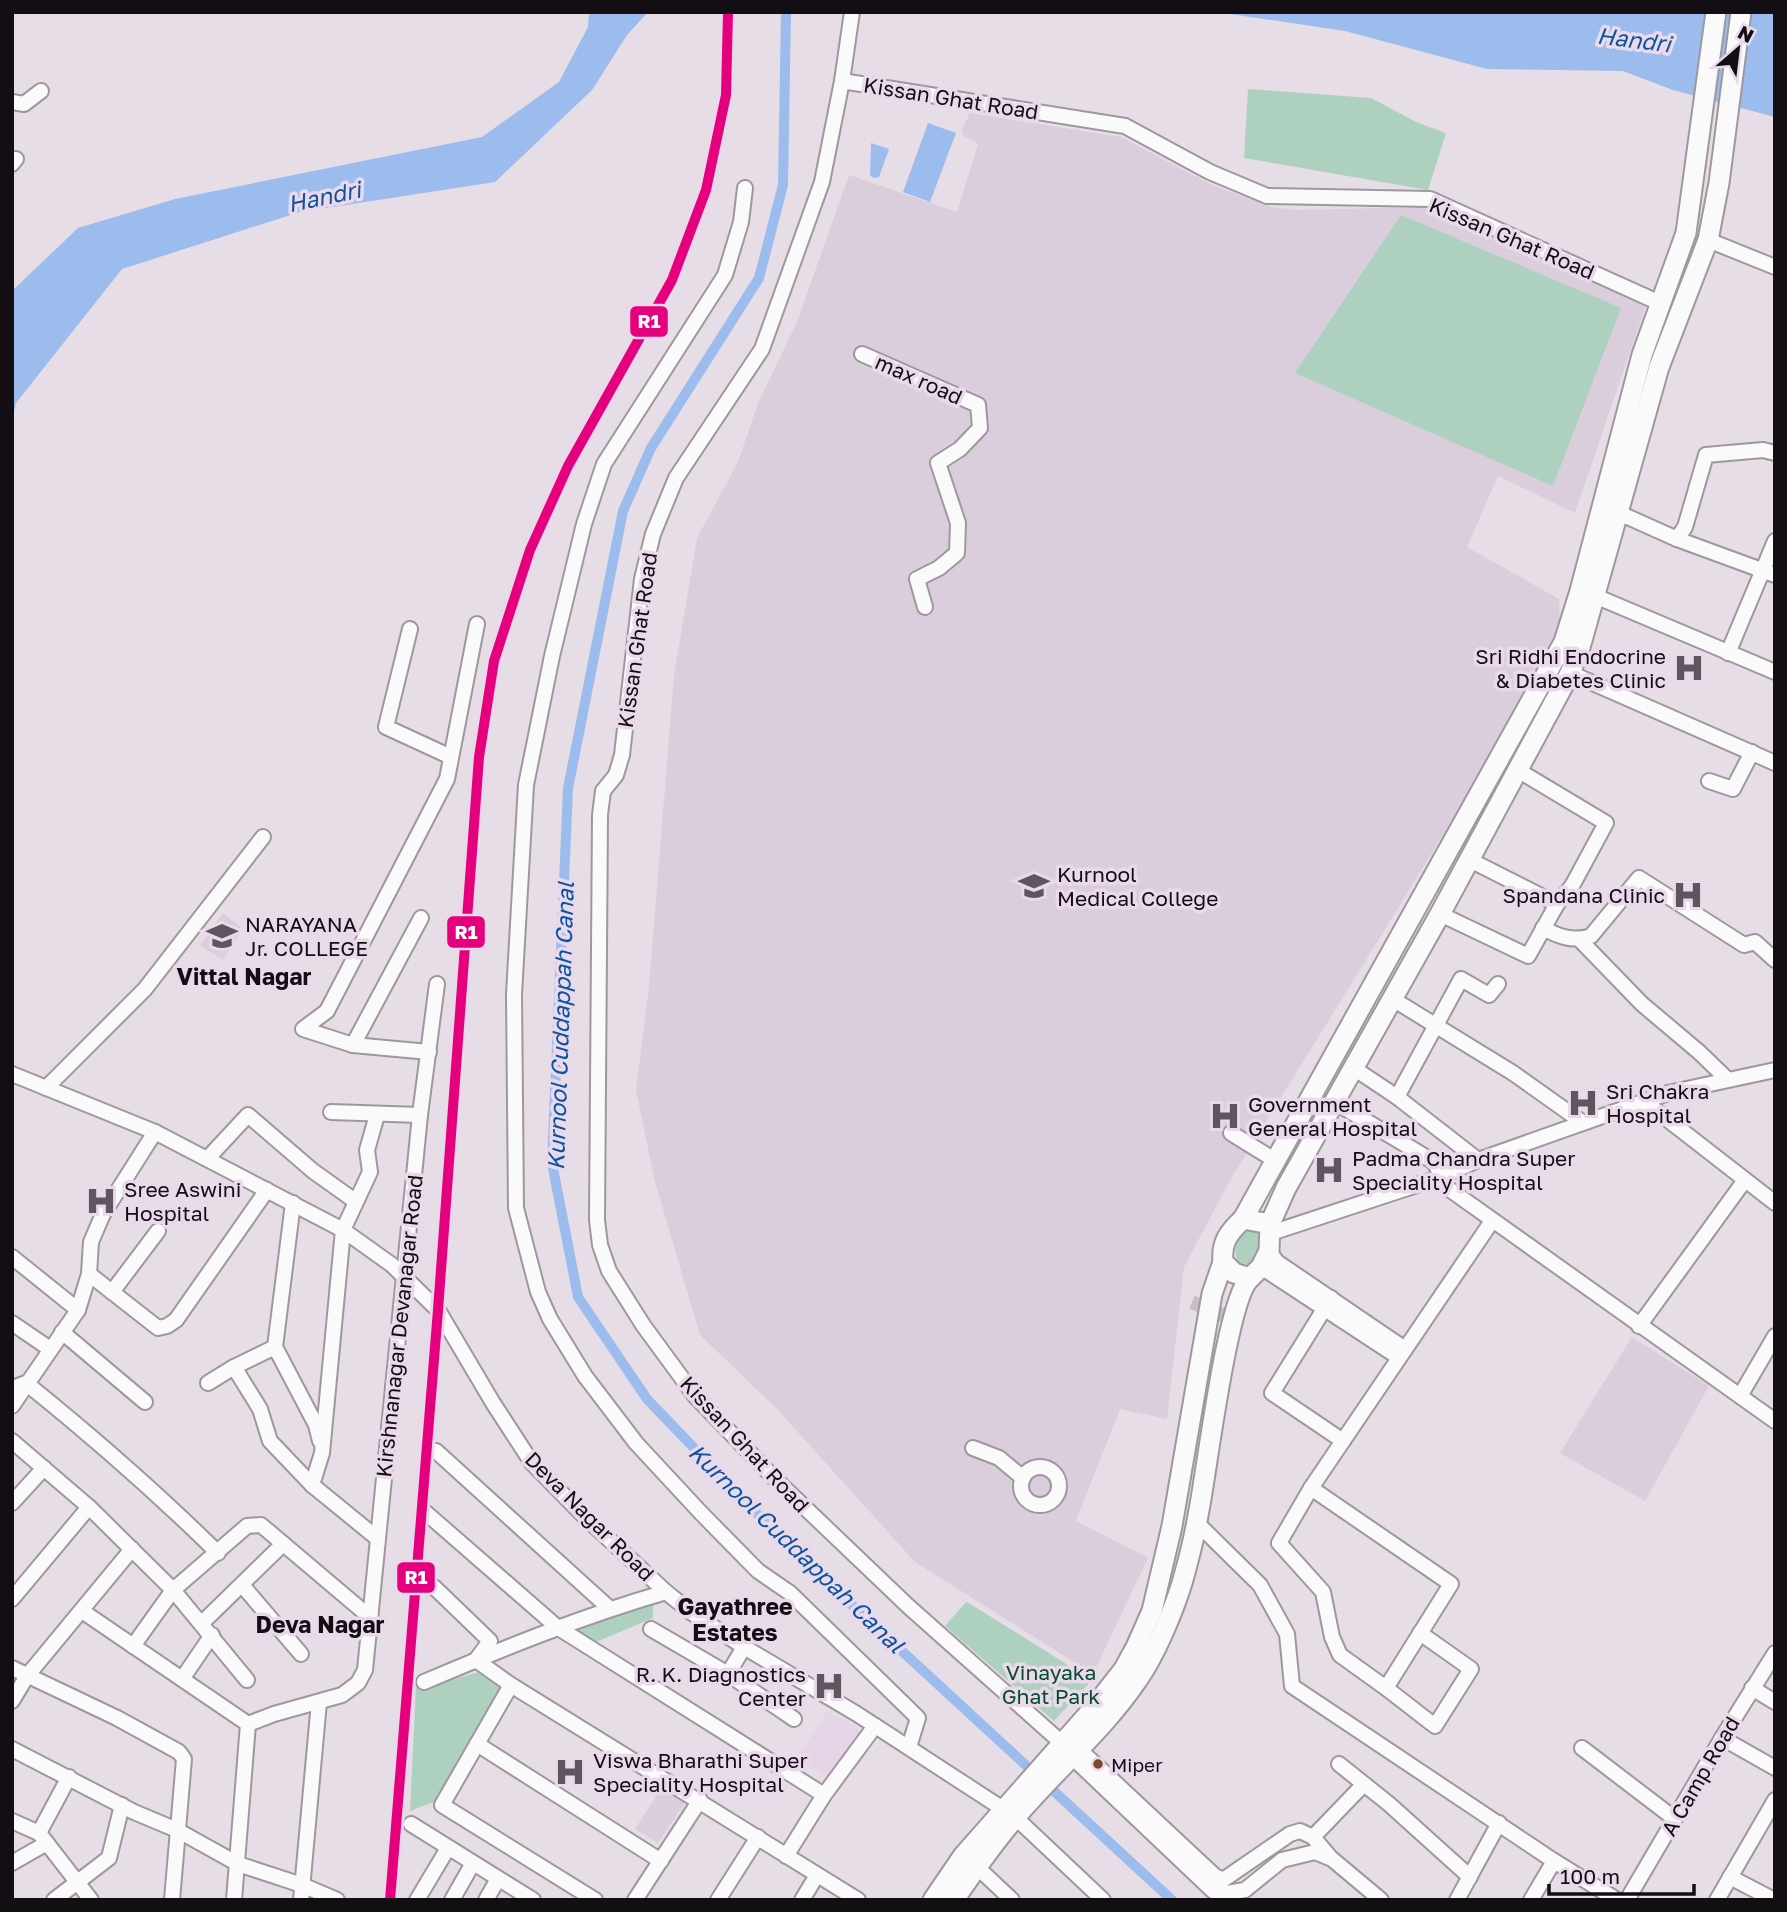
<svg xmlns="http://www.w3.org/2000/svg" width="1787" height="1912" font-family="'Golos Text',sans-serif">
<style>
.built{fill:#e5d5e6}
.education{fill:#dacedc}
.green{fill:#add1be}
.water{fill:#9bbcec}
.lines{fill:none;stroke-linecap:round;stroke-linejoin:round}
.canal{stroke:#9bbcec;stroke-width:10}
.minor-tunnel{stroke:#c6bec6;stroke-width:14;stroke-dasharray:14 7;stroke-linecap:butt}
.minor-casing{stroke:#9e989e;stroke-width:18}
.major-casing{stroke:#9e989e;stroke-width:23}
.minor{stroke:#fbfafb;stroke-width:14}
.major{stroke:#fbfafb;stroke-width:19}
.rail-1-casing{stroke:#e9d9ea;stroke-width:16}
.rail-1{stroke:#e5007d;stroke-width:10}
.bus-dot{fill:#7a4b2a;stroke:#e9d9ea;stroke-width:2.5}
.labels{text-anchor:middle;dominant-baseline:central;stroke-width:7;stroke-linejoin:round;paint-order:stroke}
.bus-label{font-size:19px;fill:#130e14;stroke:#e9d9ea;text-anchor:start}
.street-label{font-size:21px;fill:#130e14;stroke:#e9d9ea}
.poi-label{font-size:21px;fill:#130e14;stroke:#e9d9ea;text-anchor:start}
.park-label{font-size:21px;fill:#054c2f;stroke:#e9d9ea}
.water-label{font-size:23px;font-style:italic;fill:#0a539e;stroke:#e9d9ea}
.neighbourhood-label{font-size:23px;font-weight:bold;fill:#130e14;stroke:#e9d9ea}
.line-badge{stroke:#e9d9ea;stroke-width:2.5}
.badge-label{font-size:19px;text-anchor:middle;font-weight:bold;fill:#fff}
</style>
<rect width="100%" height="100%" fill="#e6dde6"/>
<path class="built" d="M827,1711L860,1730L831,1777L798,1759Z"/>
<g class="education">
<path d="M970,113L1121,137L1210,184L1271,207L1297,210L1423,207L1647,302L1575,513L1498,476L1467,547L1559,599L1560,628L1474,785L1232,1177L1184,1267L1167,1419L1120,1409L1076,1521L1148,1558L1093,1674L915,1562L777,1409L700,1335L655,1182L636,1090L649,987L674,675L697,538L738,462L758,403L797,322L849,175L957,212L978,144L964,136L961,131Z"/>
<path d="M223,913L242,928L223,960L200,945Z"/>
<path d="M1632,1337L1709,1386L1645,1501L1560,1453Z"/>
<path d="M665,1783L688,1798L658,1843L635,1829Z"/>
</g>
<g class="green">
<path d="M1248,89L1371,98L1416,122L1446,133L1428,190L1244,158Z"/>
<path d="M1401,215L1621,308L1553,486L1295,373Z"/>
<path d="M1248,1229H1255L1261,1233V1251L1249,1265L1238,1262C1232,1247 1238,1239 1248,1229Z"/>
<path d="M653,1602V1618L589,1645L569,1633Z"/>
<path d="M966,1602H967L1092,1680L1054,1721L945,1626Z"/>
<path d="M482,1671L507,1689L444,1798L410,1811L416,1685L430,1686Z"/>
</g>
<g class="water">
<path d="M589,12H648L627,35L592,90L495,182L300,212L122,269L16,403L12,421V291L78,228L175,199L482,137L559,82L588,27Z"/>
<path d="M1217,12H1775V117L1673,90L1623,71L1487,69L1345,31Z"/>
<path d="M928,123L956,133L930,202L903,192Z"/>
<path d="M871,143L889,149L879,177L874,178L870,175Z"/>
</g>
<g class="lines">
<path class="canal" d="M786,12L783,185L759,278L651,448L623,511L568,788L552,1163L578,1297L647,1399L789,1547L1172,1900"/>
<path class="minor-tunnel" d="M1192,1302L1239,1322"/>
<g class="minor-casing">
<g id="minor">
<path d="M842,81L852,12"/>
<path d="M12,102L24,104L41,91"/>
<path d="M12,164L16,159"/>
<path d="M745,188L741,222L725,275L604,464L584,524L552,656L526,785L514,994L516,1208L538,1292L550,1319L585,1376L636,1443L701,1513L758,1571L790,1593L918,1718L909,1747"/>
<path d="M1708,240L1775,267"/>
<path d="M862,354L978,405L980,428L960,449L938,463L958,523L957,553L939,568L917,579L925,607"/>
<path d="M1619,513L1677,539L1775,575"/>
<path d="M1677,539L1685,527L1706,455L1763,450L1775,453"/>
<path d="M1595,596L1775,672"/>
<path d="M410,629L386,727L451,757"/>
<path d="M1728,653L1775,541"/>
<path d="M1570,673L1775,763"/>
<path d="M1709,781L1733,789L1752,752"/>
<path d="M1468,859L1557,904L1572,886L1606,823L1516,769"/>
<path d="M1440,914L1528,956L1557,904"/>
<path d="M421,918L353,1045L429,1052"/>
<path d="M1543,928C1559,937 1574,942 1591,936L1639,878L1744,945L1755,942L1775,960"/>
<path d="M1580,940L1642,1004L1699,1052L1727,1079"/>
<path d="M1391,998L1513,1073L1582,1122"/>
<path d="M353,1045L303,1029L327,1011L447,779L477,624"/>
<path d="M1352,1067L1397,1097"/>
<path d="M12,1074L155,1132L343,1230L392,1265L438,1310L493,1403L532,1463L589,1521L666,1592L692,1613L744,1647L857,1714L1003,1809"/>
<path d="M46,1088L145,989L263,837"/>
<path d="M1333,1101L1434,1162L1442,1176"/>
<path d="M1645,1102L1775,1203"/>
<path d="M331,1112L420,1115"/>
<path d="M1231,1133L1276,1161"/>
<path d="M207,1159L248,1115L313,1171L355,1201"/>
<path d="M1478,1160L1397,1097L1461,979L1489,995L1498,984"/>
<path d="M1435,1179L1775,1421"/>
<path d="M293,1203L275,1347L316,1425L320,1441"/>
<path d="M1271,1233L1435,1179L1478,1160L1668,1093L1775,1070"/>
<path d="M1269,1251L1277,1262L1405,1349"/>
<path d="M12,1257L78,1310"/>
<path d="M1261,1267L1398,1357"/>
<path d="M89,1274L158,1328L167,1326L176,1320L267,1190"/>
<path d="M112,1292L158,1231"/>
<path d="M1331,1298L1272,1393L1343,1441"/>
<path d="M12,1323L50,1349"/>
<path d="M1639,1326L1745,1180"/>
<path d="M62,1332L145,1402"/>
<path d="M234,1367L260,1409L270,1441L312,1485L377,1538"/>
<path d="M208,1383L234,1367L275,1347"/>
<path d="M18,1386L26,1383C93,1437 156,1492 218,1553"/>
<path d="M1740,1396L1775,1336"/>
<path d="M12,1406L78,1310L89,1274L91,1242L103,1214L155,1132"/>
<path d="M12,1441L89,1507L173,1590L247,1680"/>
<path d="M973,1448L999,1458L1023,1478"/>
<path d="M436,1451L609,1608"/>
<circle cx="1040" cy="1486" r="19"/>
<path d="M312,1485L322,1453L343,1230L370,1172L367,1150L377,1115"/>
<path d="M1311,1488L1279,1543L1323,1592L1332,1637L1340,1655L1386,1688L1435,1726L1471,1669L1420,1633"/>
<path d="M12,1503L44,1468"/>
<path d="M425,1512L557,1627L824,1795"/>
<path d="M1197,1523L1260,1585L1287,1634L1292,1686L1554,1861L1617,1900"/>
<path d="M242,1585L301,1654"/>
<path d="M434,1587L490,1641L476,1660L511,1685L858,1900"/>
<path d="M12,1599L89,1507"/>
<path d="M82,1611L248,1724"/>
<path d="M202,1623L283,1544"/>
<path d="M651,1629L728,1674L794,1719"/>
<path d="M133,1646L173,1590L247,1526L261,1525L371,1618"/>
<path d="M12,1668L117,1718L179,1752L184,1759L172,1900"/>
<path d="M728,1674L744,1647"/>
<path d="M182,1679L212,1635"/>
<path d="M424,1682C504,1648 583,1616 666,1592"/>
<path d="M511,1685L442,1805L595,1900"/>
<path d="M1386,1688L1451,1584L1311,1488L1492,1221"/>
<path d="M1752,1688L1775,1702"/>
<path d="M12,1701L27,1676L132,1549"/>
<path d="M248,1724L274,1714L342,1695L358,1683L365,1670L420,1115L437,984"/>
<path d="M1722,1738L1775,1768"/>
<path d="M477,1744L661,1861"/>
<path d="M1063,1744L908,1606L775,1479L695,1396L643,1325L609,1271L600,1245L597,1220L600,815L603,791L616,775L622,755L642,579L653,534L676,478L762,349L822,182L842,81L1125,126L1210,172L1267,196L1430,199L1662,304"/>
<path d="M1582,1748L1675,1819"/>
<path d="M12,1749L134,1812L177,1830L238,1864L302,1885L337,1900"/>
<path d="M1079,1749L1215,1876L1223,1880L1290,1834L1300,1831L1313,1837L1330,1857"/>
<path d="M1072,1757L1213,1891L1227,1893L1245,1890L1282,1860L1315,1852L1332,1859L1381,1900"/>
<path d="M1339,1764L1389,1804L1470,1877"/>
<path d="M1015,1817L1103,1900"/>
<path d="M12,1821L39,1833L69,1777"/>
<path d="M411,1824L533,1900"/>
<path d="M39,1833L91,1900"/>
<path d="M1313,1837L1364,1784"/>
<path d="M786,1856L824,1795L875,1726"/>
<path d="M12,1863L47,1843"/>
<path d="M977,1867L1012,1900"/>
<path d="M1730,1877L1774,1900"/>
<path d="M54,1900L109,1858L122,1805"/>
<path d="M234,1900L248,1724"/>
<path d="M301,1900L319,1702"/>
<path d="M417,1900L448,1848"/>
<path d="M452,1900L473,1863"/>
<path d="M486,1900L498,1879"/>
<path d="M635,1900L700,1800"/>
<path d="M718,1900L758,1837"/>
<path d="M802,1900L817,1875"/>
<path d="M1457,1900L1499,1823"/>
<path d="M1531,1900L1554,1861"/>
<path d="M1627,1900L1722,1738L1775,1653"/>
<path d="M1717,1900L1775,1800"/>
</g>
</g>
<g class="major-casing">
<g id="major">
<path d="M1243,1219L1564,642L1580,591L1642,355L1686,233L1716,12"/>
<path d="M1270,1224L1243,1219C1229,1232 1221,1242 1223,1262L1234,1273L1250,1278L1261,1267L1269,1251L1270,1224L1286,1188L1440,914L1570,673L1579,651L1659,367L1708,240L1719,183L1741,12"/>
<path d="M933,1900L963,1856L1091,1711L1124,1669L1136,1647L1152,1611L1172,1526L1212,1294L1223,1262"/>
<path d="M954,1900C973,1872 993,1844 1014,1819C1054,1771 1103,1731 1138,1679C1155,1655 1173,1612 1182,1583C1189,1559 1195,1534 1199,1510C1207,1470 1227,1299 1250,1278"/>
</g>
</g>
<use href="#minor" class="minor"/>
<use href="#major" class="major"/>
<g class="rail-1-casing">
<path id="rail-1" d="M390,1900L438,1310L479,757L494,661L530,550L568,466L672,280L706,190L726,95L728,12"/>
</g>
<use href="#rail-1" class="rail-1"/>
</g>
<defs>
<g id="hospital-bare" transform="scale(2.415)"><path d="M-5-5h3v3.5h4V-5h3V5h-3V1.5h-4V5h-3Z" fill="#5d565e" stroke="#e9d9ea" stroke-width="2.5" paint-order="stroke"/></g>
<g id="university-bare" transform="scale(2.415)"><path d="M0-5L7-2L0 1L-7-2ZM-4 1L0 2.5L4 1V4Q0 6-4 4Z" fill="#5d565e" stroke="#e9d9ea" stroke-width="2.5" paint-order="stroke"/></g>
</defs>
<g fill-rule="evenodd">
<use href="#hospital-bare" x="1689" y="668"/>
<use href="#university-bare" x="1034" y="886"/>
<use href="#hospital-bare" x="1688" y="895"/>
<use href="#university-bare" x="222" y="936"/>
<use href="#hospital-bare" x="1583" y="1103"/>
<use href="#hospital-bare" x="1225" y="1116"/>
<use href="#hospital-bare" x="1329" y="1170"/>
<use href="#hospital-bare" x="101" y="1201"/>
<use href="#hospital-bare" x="829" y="1686"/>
<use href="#hospital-bare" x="570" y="1772"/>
</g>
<circle class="bus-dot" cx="1098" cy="1764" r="6"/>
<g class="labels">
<g class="bus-label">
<text x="1111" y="1764">Miper</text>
</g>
<g class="street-label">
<text transform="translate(951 98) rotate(9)">Kissan Ghat Road</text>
<text transform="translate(1512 238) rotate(23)">Kissan Ghat Road</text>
<text transform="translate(919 379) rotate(24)">max road</text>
<text transform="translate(637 640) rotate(-82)">Kissan Ghat Road</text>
<text transform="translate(399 1326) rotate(-84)">Kirshnanagar Devanagar Road</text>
<text transform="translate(745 1444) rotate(47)">Kissan Ghat Road</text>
<text transform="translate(590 1516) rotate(45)">Deva Nagar Road</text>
<text transform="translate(1700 1776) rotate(-60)">A Camp Road</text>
</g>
<g class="poi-label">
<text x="1666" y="656" text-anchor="end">Sri Ridhi Endocrine<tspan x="1666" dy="24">&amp; Diabetes Clinic</tspan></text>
<text x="1057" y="874">Kurnool<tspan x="1057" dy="24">Medical College</tspan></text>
<text x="1665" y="895" text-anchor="end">Spandana Clinic</text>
<text x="245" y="924">NARAYANA<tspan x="245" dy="24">Jr. COLLEGE</tspan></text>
<text x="1606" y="1091">Sri Chakra<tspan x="1606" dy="24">Hospital</tspan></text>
<text x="1248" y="1104">Government<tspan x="1248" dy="24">General Hospital</tspan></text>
<text x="1352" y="1158">Padma Chandra Super<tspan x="1352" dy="24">Speciality Hospital</tspan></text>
<text x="124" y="1189">Sree Aswini<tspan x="124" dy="24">Hospital</tspan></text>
<text x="806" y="1674" text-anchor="end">R. K. Diagnostics<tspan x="806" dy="24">Center</tspan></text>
<text x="593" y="1760">Viswa Bharathi Super<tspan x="593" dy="24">Speciality Hospital</tspan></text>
</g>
<g class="park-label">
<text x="1051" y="1672">Vinayaka<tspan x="1051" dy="24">Ghat Park</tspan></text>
</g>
<g class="water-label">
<text transform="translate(1634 39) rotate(7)">Handri</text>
<text transform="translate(324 196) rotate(-12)">Handri</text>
<text transform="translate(560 1026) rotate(-88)">Kurnool Cuddappah Canal</text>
<text transform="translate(797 1548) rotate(44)">Kurnool Cuddappah Canal</text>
</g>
<g class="neighbourhood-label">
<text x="244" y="976">Vittal Nagar</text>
<text x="735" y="1606">Gayathree<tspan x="735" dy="26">Estates</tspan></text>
<text x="320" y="1624">Deva Nagar</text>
</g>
</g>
<g class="line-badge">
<rect x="629" y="305" width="40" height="33" rx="7" fill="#e5007d"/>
<rect x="446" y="915" width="40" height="34" rx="7" fill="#e5007d"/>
<rect x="396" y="1561" width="40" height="33" rx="7" fill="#e5007d"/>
</g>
<g class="badge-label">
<text x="649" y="328">R1</text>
<text x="466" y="939">R1</text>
<text x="416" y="1584">R1</text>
</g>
<rect width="1787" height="1912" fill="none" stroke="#130e14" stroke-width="28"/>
<g transform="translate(1738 49) rotate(28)" stroke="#e9d9ea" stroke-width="5" paint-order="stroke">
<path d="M0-5L12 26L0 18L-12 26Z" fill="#130e14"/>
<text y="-10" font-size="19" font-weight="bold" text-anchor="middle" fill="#130e14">N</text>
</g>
<path d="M1549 1884v10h145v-10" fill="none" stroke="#130e14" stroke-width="3.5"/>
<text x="1560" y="1884" font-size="21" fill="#130e14" stroke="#e9d9ea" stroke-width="5" paint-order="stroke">100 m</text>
</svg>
